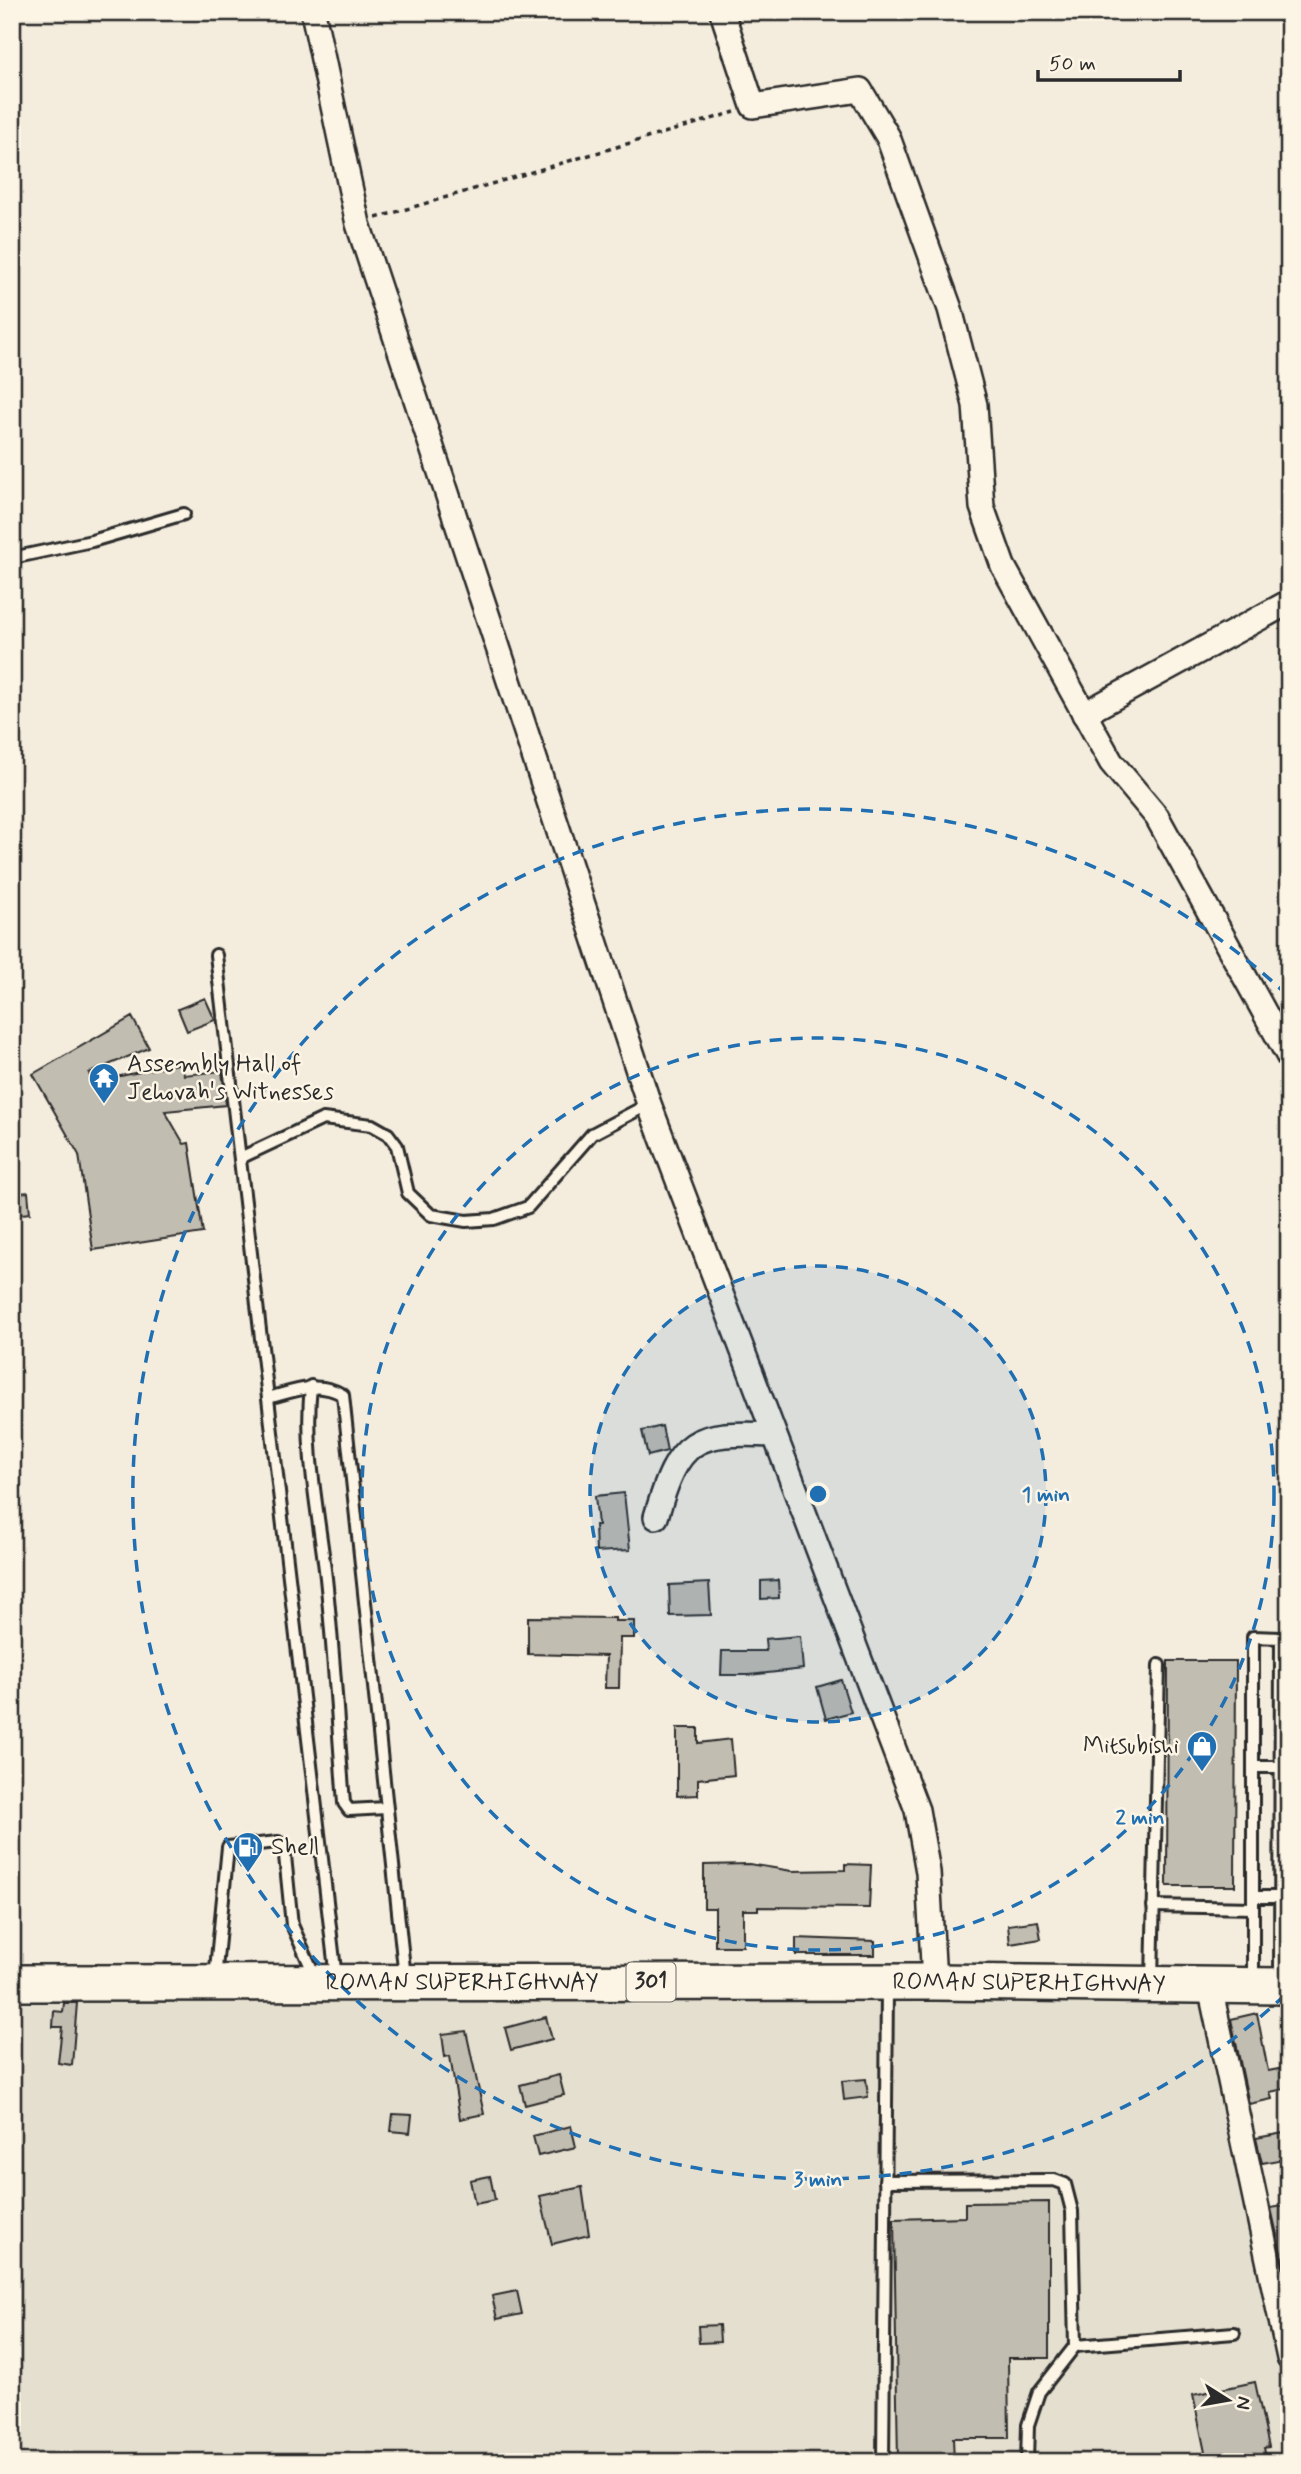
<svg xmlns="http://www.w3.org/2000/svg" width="1301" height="2474" font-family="Mynerve,sans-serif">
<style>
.built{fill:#e5dfd0}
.building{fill:#c2bdb1;stroke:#2b2b2b;stroke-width:2}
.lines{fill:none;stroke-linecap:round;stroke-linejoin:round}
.lane-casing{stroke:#2b2b2b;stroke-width:16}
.street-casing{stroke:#2b2b2b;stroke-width:28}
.primary-casing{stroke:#2b2b2b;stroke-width:40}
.path{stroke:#2b2b2b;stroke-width:3.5;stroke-dasharray:5 5;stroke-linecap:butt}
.lane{stroke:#fcf5e5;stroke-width:10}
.street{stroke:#fcf5e5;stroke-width:23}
.primary{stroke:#fcf5e5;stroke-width:35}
.ring{fill:none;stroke:#1f6fb2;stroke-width:3.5;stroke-dasharray:12 9}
.labels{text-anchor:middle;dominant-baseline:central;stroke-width:5;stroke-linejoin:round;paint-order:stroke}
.shield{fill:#fcf5e5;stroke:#6a6863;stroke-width:2}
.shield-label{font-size:23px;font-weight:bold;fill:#2b2b2b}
.poi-label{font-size:24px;fill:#2b2b2b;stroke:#fcf5e5;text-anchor:start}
.street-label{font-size:24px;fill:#2b2b2b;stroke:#fcf5e5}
.centre{fill:#1f6fb2;stroke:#fcf5e5;stroke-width:3.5}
.ring-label{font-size:21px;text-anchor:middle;font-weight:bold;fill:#1f6fb2;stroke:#fcf5e5;stroke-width:5;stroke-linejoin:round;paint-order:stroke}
</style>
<rect width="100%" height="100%" fill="#f4edde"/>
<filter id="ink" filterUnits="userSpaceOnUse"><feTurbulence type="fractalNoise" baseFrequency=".0143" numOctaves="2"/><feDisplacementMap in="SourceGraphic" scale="14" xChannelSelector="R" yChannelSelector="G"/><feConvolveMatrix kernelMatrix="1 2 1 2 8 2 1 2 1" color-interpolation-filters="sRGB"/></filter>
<g filter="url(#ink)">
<path class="built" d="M12,1984L1210,1987L1289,2352V2462H12Z"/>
<g class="building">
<path d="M205,998L215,1020L187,1031L178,1009Z"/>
<path d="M132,1017L149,1048L89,1073L92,1082L182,1063L184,1075L222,1071L226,1105L165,1111L184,1144L189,1143L203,1233L93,1250L79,1155L33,1074Z"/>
<path d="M28,1192L30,1213L12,1215V1194Z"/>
<path d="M662,1426L667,1451L648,1456L642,1431Z"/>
<path d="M624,1493L630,1550L596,1552L595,1525H598L595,1496Z"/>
<path d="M778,1580L779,1598L761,1599V1581Z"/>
<path d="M709,1583L711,1615L670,1616L669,1585Z"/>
<path d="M528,1617L615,1618V1621H634V1638H620L619,1688H605L606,1656L528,1654Z"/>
<path d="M800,1636L803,1669L749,1675H721L722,1651H766L765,1639Z"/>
<path d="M1168,1661H1236L1235,1886H1167Z"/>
<path d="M841,1680L851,1712L826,1719L817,1687Z"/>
<path d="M677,1728H698V1743L731,1739L734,1775L698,1779V1795L677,1796Z"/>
<path d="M749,1864L792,1871L845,1870V1864L871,1865L869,1908L758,1907V1910H743V1946H715V1908H704V1865Z"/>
<path d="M1038,1921L1041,1939L1010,1944L1008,1925Z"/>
<path d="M796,1938L875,1941V1955H796Z"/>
<path d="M64,2003H77L72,2065L58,2063L62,2027H53L54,2011L63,2012Z"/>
<path d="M1257,2013L1268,2071L1289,2067V2088L1270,2092L1272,2099L1249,2104L1231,2019Z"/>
<path d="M546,2017L552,2039L511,2050L505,2028Z"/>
<path d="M466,2031L484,2114L460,2119L450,2056L445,2057L442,2034Z"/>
<path d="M559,2075L564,2095L525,2105L520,2085Z"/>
<path d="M866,2079L868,2097L844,2100L842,2081Z"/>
<path d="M393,2114L412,2115L410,2133L391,2131Z"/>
<path d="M571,2126L576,2147L538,2156L533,2136Z"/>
<path d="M1289,2132V2158L1262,2163L1256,2138Z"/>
<path d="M490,2176L495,2200L475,2204L470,2180Z"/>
<path d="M582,2187L589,2235L552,2244L540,2196Z"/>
<path d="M1049,2202V2358H1008L1009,2438H953L954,2462H898L894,2219L965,2217V2203Z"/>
<path d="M1289,2205V2284H1288L1271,2208Z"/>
<path d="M517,2291L522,2314L497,2319L492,2296Z"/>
<path d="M719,2325L720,2342L699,2343L698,2326Z"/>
<path d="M1255,2382L1269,2447L1264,2448L1267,2462H1207L1193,2395Z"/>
</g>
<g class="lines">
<g class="lane-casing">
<g id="lane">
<path d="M12,558L92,541L184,514"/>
<path d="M216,955L336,1978"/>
<path d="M240,1158L323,1119L372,1125L388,1134L397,1146L408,1193L431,1215L466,1221L494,1219L528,1207L592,1134L649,1104"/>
<path d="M311,1386C304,1450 319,1515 326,1578C334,1653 338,1728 344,1803L349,1810L386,1808"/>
<path d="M268,1398C294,1391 318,1380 343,1395L405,1978"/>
<path d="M1253,1767H1281"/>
<path d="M1253,1897H1280"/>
<path d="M1153,1906L1253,1908"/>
<path d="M215,1979L228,1847L278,1842L284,1846L292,1925L315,1976"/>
<path d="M1152,1981L1159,1665"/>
<path d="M1253,1982V1637L1281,1638L1280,1980"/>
<path d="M885,2181L1054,2180L1065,2184L1072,2211L1075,2346L1039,2392L1028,2425L1027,2462"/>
<path d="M1075,2346L1234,2333"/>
<path d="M883,2462L887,1988"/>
</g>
</g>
<g class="street-casing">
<g id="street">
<path d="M313,12L358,224L649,1104L917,1810L928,1872L934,1982"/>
<path d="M722,12L753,106L860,90L888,137L950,309L975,405L982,507L1003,566L1111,762L1157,817L1289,1057"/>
<path d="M1084,714L1289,602"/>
<path d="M656,1517C679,1438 694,1431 774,1435"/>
<path d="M1210,1987L1289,2358"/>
</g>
</g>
<g class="primary-casing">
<g id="primary">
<path id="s1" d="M12,1983L934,1982L1289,1986"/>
</g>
</g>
<path class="path" d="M376,218L735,112"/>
<use href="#lane" class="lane"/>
<use href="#street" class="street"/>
<use href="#primary" class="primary"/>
</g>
</g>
<circle cx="818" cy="1494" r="228" fill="#1f6fb2" fill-opacity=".12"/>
<g class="ring">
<circle cx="818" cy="1494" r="228"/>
<circle cx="818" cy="1494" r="456"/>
<path d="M1285 1995A685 685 0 1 1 1285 993"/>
</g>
<defs>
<g id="temple-pin" transform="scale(1.575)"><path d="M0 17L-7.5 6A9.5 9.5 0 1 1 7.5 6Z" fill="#1f6fb2" stroke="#fcf5e5"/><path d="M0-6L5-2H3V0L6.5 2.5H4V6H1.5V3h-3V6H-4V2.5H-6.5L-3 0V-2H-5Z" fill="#fff"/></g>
<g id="shop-pin" transform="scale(1.575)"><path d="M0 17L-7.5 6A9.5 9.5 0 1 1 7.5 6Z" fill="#1f6fb2" stroke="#fcf5e5"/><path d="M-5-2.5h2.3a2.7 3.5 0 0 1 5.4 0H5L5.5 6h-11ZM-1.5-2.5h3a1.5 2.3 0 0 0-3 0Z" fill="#fff"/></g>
<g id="fuel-pin" transform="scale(1.575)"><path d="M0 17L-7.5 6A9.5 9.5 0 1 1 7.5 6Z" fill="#1f6fb2" stroke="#fcf5e5"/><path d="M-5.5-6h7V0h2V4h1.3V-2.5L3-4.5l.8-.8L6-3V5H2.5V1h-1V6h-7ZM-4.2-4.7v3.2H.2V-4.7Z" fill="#fff"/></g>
</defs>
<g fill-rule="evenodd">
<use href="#temple-pin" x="104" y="1078"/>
<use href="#shop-pin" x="1202" y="1746"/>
<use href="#fuel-pin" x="248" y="1847"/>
</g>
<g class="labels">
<rect class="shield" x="626.5" y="1962.5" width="49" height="39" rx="5"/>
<g class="shield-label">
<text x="651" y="1982">301</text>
</g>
<g class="poi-label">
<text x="127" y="1064">Assembly Hall of<tspan x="127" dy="28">Jehovah's Witnesses</tspan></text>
<text x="1179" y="1746" text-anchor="end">Mitsubishi</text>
<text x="271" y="1847">Shell</text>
</g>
<g class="street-label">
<text stroke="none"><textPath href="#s1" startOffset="450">ROMAN SUPERHIGHWAY</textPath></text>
<text stroke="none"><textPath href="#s1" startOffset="1017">ROMAN SUPERHIGHWAY</textPath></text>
</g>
</g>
<circle cx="818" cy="1494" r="10" class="centre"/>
<g class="ring-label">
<text x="1046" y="1501">1 min</text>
<text x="1140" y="1824">2 min</text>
<text x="818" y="2186">3 min</text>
</g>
<rect width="1301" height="2474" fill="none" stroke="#fcf5e5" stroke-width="42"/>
<rect x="21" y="21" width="1259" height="2432" fill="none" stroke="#2b2b2b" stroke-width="2.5" filter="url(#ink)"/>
<g transform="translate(1228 2400) rotate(101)" stroke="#fcf5e5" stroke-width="5" paint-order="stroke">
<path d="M0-5L12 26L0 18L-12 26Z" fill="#2b2b2b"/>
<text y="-10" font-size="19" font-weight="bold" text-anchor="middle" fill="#2b2b2b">N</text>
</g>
<path d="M1038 70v10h142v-10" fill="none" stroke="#2b2b2b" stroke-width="3.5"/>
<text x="1049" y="70" font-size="21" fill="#2b2b2b" stroke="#fcf5e5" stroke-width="5" paint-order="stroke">50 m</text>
</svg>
